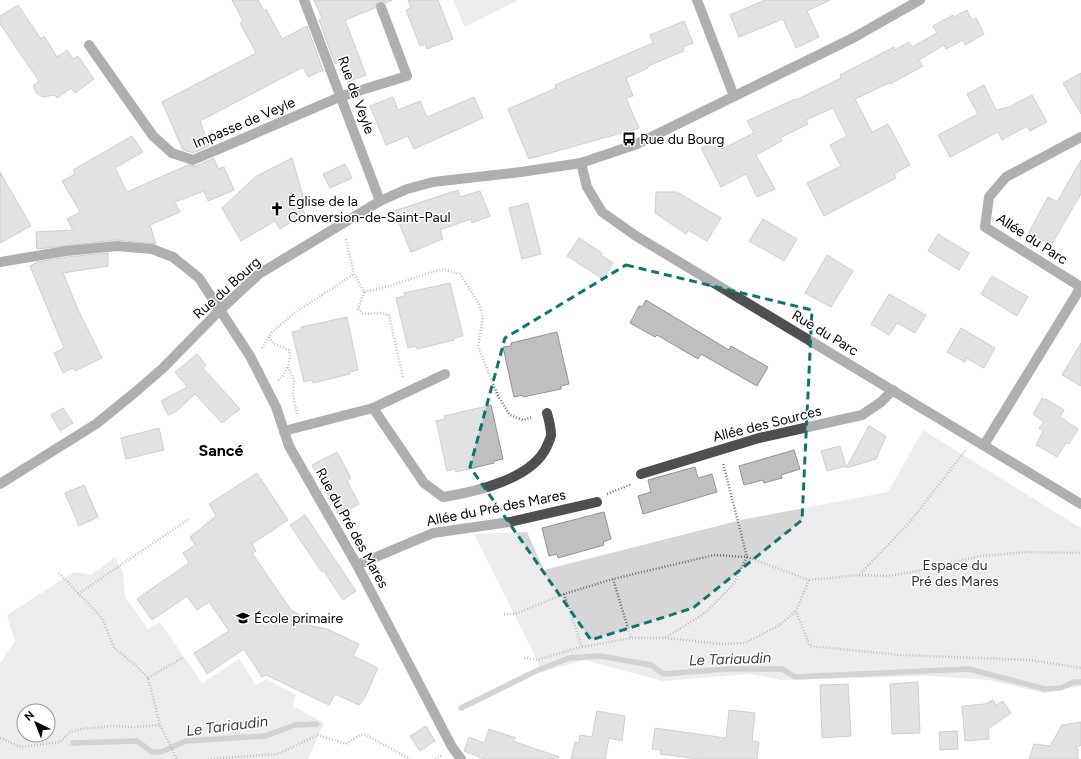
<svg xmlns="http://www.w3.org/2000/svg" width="1081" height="759" font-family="Figtree,sans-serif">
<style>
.green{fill:#d6d6d6;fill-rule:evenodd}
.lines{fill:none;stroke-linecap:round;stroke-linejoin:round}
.stream{stroke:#9d9d9d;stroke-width:5.5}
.building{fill:#bfbfbf;stroke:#939393}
.path{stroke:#717171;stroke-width:2.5;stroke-dasharray:1 2;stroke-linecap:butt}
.minor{stroke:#4f4f4f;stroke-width:10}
.marked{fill:none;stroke:#0f766e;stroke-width:3;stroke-dasharray:8 5;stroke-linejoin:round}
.labels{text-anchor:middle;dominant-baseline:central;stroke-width:3;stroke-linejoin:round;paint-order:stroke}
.street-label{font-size:14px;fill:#000;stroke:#fff}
.poi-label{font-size:14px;fill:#000;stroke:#fff;text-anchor:start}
.park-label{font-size:14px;fill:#2d2d2d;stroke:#fff}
.water-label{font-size:15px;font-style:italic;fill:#3e3e3e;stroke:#fff}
.quarter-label{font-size:16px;font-weight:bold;fill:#000;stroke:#fff}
</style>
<rect width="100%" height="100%" fill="#fff"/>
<g class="green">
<path d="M453,0H519L465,27Z"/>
<path d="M923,430L1081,528V686L1043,693L988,680L928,676L782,680L751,674L662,681L585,660L541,672L537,660L474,534L527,532L544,570L741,520L888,492Z"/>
<path d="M115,557L123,572L125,597L148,629L160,622L202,683L239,659L256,685L267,679L296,695L293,706L324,723L308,759H0V663L15,641L7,615L74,572L91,575ZM24,711H48V735H24Z"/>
</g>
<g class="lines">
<g class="stream">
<path d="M461,708L536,671L569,658L600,656L651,665L663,674L728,669H782L795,677L969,669L1045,689L1060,688L1074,682H1081"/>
<path d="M73,743L137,741L152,752H161L186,741L265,736L295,725L317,724"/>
</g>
</g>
<g class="building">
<path d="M232,0H258L264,11L266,9L282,39L307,26L323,70L308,77L303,67L200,121L209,146L193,153L183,150L162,102L256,53L240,23L243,21Z"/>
<path d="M314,0H392L386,3L382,1H378L375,8L345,20L366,75L347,82L339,62L335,64L319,20L322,18Z"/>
<path d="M408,0H438L453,39L427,49L425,44L420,46L406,10L411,8Z"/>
<path d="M765,0H830L807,11L819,37L796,48L783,19L739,37L730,15Z"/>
<path d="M18,5L41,39L44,36L57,57L67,50L73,59L78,56L94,79L75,93L71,88L57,98L55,95L43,97L37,94L33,86L39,81L0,24V16Z"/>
<path d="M967,10L972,20L976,18L984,34L965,45L963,40L946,49L944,45L919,60L923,66L890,84L889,83L855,99L872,132L888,124L910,165L894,174L896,178L824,216L807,183L841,166L830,145L847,136L833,108L806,120L808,124L780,138L782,141L756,155L775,189L757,197L746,174L721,187L701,148L717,140L722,149L754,133L747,121L795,99L796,100L841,78L840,75L894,47L895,50L909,42L912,47L937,33L933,26L953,15L954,17Z"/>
<path d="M684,21L693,43L683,47L684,51L648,66V68L626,78L633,96L626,98L639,128L626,133L625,132L529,159L508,109L556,88L555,85L653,43L650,35Z"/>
<path d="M1081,73V114L1063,83Z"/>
<path d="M984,85L996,110L1009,107L1032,95L1047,122L1030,131L1027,126L1002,140L998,132L950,157L938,135L978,114L967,94Z"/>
<path d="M393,97L398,110L420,101L427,117L474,97L483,118L414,149L408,136L386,145L370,106Z"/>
<path d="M132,136L143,152L115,168L127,192L188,165L196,166L214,158L218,169L224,167L234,190L208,201L204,191L175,202L180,212L150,225L156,244L116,240L37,249L36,232L73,230L67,219L80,212L62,181L75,174L73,170Z"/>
<path d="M292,158L303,196L300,206L305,214L280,229L275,221L241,241L222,208L255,177Z"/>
<path d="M1081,160V194L1051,245L1029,232L1048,197L1057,202Z"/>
<path d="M345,164L352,178L330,188L323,174Z"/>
<path d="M0,172L31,226L0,243Z"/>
<path d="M458,190L460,197L480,191L490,216L472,223L471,219L440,230L443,239L411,252L394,211Z"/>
<path d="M656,192H677L721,218L707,241L688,230L686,234L655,213Z"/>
<path d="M528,203L541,254L522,259L509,208Z"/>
<path d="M763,219L797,239L784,261L749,241Z"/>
<path d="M938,234L969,253L959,270L928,251Z"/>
<path d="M579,238L602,253L601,255L613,263L603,279L567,256Z"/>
<path d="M108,253V266L63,273L79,312L102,358L75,371L73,368L63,373L54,353L64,348L30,266L37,262L67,257Z"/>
<path d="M827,255L853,271L831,307L805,293Z"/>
<path d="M992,276L1028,297L1017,316L981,294Z"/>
<path d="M450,283L463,336L454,338V340L417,349L416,346L408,348L396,298L405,296L404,293Z"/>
<path d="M889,294L926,315L915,333L897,323L889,335L871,324Z"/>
<path d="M646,300L729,350L731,346L768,367L757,386L701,354L698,359L657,335L655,337L630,323L639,306L642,307Z"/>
<path d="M347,317L358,370L350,372V374L313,383L312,380L304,382L292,332L301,330V327Z"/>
<path d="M961,328L995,348L984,368L966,358L965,362L947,352Z"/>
<path d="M557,332L569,384L561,386V389L523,397V395L514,397L503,347L511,346V343Z"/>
<path d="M1081,343V386L1062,375Z"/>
<path d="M197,354L206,365L203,368L240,409L222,423L195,394L177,411L168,415L161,401L187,387L175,372Z"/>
<path d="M1042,398L1045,400L1046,399L1064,410L1060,417L1078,429L1069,444L1066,443L1057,457L1036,445L1043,431L1039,428L1044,422L1033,414Z"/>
<path d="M491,405L503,459L494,461V463L456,472L455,469L447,471L436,421L445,419L444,416Z"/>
<path d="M63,408L73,423L60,431L51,415Z"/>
<path d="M869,426L886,436L876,459L846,468Z"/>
<path d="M159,428L164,450L126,459L121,438Z"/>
<path d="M840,446L846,466L827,471L821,451Z"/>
<path d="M794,450L800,469L781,475L782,478L764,483L763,480L744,485L739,466Z"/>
<path d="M337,452L351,478L347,481L359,504L339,515L312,465Z"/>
<path d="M695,467L698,478L712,474L717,492L643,514L638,496L651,492L648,480Z"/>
<path d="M257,473L288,520L252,544L256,551L252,553L291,610L312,622L308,625L327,629L359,644L353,656L378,668L365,697L359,705L335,694L329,705L266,675L262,677L244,649L207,674L194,653L229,631L209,602L197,610L187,596L152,620L137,599L189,563L183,553L195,545L190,537L216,516L209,504Z"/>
<path d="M84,485L98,517L79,526L65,493Z"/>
<path d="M604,512L611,539L603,542L604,545L558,558L557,554L549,556L542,528Z"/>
<path d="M305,515L356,591L343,600L324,571L322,572L290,525Z"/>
<path d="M918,682L920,733L892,734L890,684Z"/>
<path d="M848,684L851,736L822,738L820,685Z"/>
<path d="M993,700L996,705L1003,701L1011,713L988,729L989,739L965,741L962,706L985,704Z"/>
<path d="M729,710L755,713L752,741L759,742L757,759H700L660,754L661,750L652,749L655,728L726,738Z"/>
<path d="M597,711L625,716L622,741L609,738L605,759H571L575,742L579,743L580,735L592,737Z"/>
<path d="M1081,722V745L1075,748L1078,749V759H1029L1034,744L1050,746L1062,725Z"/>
<path d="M426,726L435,741L420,751L410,736Z"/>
<path d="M489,729L516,738L513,741L559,757L558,759H484L464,751L469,737L484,743Z"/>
<path d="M957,731L958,749L940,750L939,732Z"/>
</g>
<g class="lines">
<g class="path">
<path d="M346,239L354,274L364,292L386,287L442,269L460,274L479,304L483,317L478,347L498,396L510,415L523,420L533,417"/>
<path d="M364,292L358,309L363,314L380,313L389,315L403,378"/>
<path d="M269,337L274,344L289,350L290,356L288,367L294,380L293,395L297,414"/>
<path d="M262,348L272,332L293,314L354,274"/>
<path d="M278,380L283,376L288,367"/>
<path d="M607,494L632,484"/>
<path d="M59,573L102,618L114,648L133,663L148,678L160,725L177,759"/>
<path d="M859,575L888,576L917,571L980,556L1029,552L1081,553"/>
<path d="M613,579L631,638"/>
<path d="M809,580L796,611L810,646L900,655L1030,660L1081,668"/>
<path d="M78,594L189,519"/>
<path d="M564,594L582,647"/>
<path d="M504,614H515L564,594L613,579L714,555L747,557L809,580L859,575L910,522L965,451"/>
<path d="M665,638L705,613L733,585L747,557L723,463"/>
<path d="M524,658L537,660L577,648L631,638H665L722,644L745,643L778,626L796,611"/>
<path d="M148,678L184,657"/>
<path d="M0,738L21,747L60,742L70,732L82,729L112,726L134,727L160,725"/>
<path d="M208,759L278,754L318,735L346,744L360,735H366L410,759"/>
<path d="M435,759L442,755"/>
</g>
<g class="minor">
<path d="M304,0L380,201"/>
<path d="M697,0L734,96"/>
<path d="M89,45L153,136L172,153L193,160L342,96L407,76L381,7"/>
<path d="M581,163L587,187L602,212L636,236L1081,504"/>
<path d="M0,262L66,251L117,246L152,249L173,257L199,278L250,356L276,407L289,446L357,565L452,747L461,759"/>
<path d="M1081,287L985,227L989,197L1006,177L1081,137"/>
<path d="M373,408L424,483L443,497C475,492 533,479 547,446C548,443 551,438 551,435C551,428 549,420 547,413"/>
<path d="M284,431L373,408L445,374"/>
<path d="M984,445L1081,287"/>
<path d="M641,474L759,438L862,415L881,402L893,390"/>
<path d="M0,484L96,424L133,394L162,369L219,311L259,274L380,201L407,189L433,182L521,172L581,163L637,144L853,38L920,0"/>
<path d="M357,565L433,533L510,522L597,502"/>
</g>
</g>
<path d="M0 0H1081V759H0ZM626,265L812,310L802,520L693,608L591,640L470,467L505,338Z" fill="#fff" fill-opacity=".55" fill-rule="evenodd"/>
<path class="marked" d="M626,265L812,310L802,520L693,608L591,640L470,467L505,338Z"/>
<defs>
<g id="bus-bare" transform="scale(1.08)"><path d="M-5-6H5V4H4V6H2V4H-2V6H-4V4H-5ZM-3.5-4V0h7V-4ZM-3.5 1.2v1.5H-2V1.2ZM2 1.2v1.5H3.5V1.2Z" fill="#000" stroke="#fff" stroke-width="2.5" paint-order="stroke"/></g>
<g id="church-bare" transform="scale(1.08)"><path d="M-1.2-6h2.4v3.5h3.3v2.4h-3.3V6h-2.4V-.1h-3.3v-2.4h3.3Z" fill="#000" stroke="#fff" stroke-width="2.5" paint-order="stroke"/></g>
<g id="school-bare" transform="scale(1.08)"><path d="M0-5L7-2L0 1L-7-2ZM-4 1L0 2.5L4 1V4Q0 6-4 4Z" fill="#000" stroke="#fff" stroke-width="2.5" paint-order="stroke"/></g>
</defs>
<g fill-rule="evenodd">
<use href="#bus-bare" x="629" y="139"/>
<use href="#church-bare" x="277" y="209"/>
<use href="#school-bare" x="243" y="618"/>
</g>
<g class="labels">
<g class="street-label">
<text transform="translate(356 95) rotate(70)">Rue de Veyle</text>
<text transform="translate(244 123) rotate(-23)">Impasse de Veyle</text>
<text transform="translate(1032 239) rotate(33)">Allée du Parc</text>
<text transform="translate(227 288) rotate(-42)">Rue du Bourg</text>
<text transform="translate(825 333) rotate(31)">Rue du Parc</text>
<text transform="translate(767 424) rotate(-14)">Allée des Sources</text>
<text transform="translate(496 508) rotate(-11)">Allée du Pré des Mares</text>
<text transform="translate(352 528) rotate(61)">Rue du Pré des Mares</text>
</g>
<g class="poi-label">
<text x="640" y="139">Rue du Bourg</text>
<text x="288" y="201">Église de la<tspan x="288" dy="16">Conversion-de-Saint-Paul</tspan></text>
<text x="254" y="618">École primaire</text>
</g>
<g class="park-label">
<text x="955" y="565">Espace du<tspan x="955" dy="16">Pré des Mares</tspan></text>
</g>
<g class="water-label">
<text transform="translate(730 659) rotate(-2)">Le Tariaudin</text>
<text transform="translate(227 726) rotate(-7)">Le Tariaudin</text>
</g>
<g class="quarter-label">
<text x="221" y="450">Sancé</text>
</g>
</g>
<g transform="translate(36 723) rotate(317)"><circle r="19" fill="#ffffff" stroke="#999999"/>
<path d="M0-3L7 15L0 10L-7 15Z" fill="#000000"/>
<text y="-6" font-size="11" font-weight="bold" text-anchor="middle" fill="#000000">N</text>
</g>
</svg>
